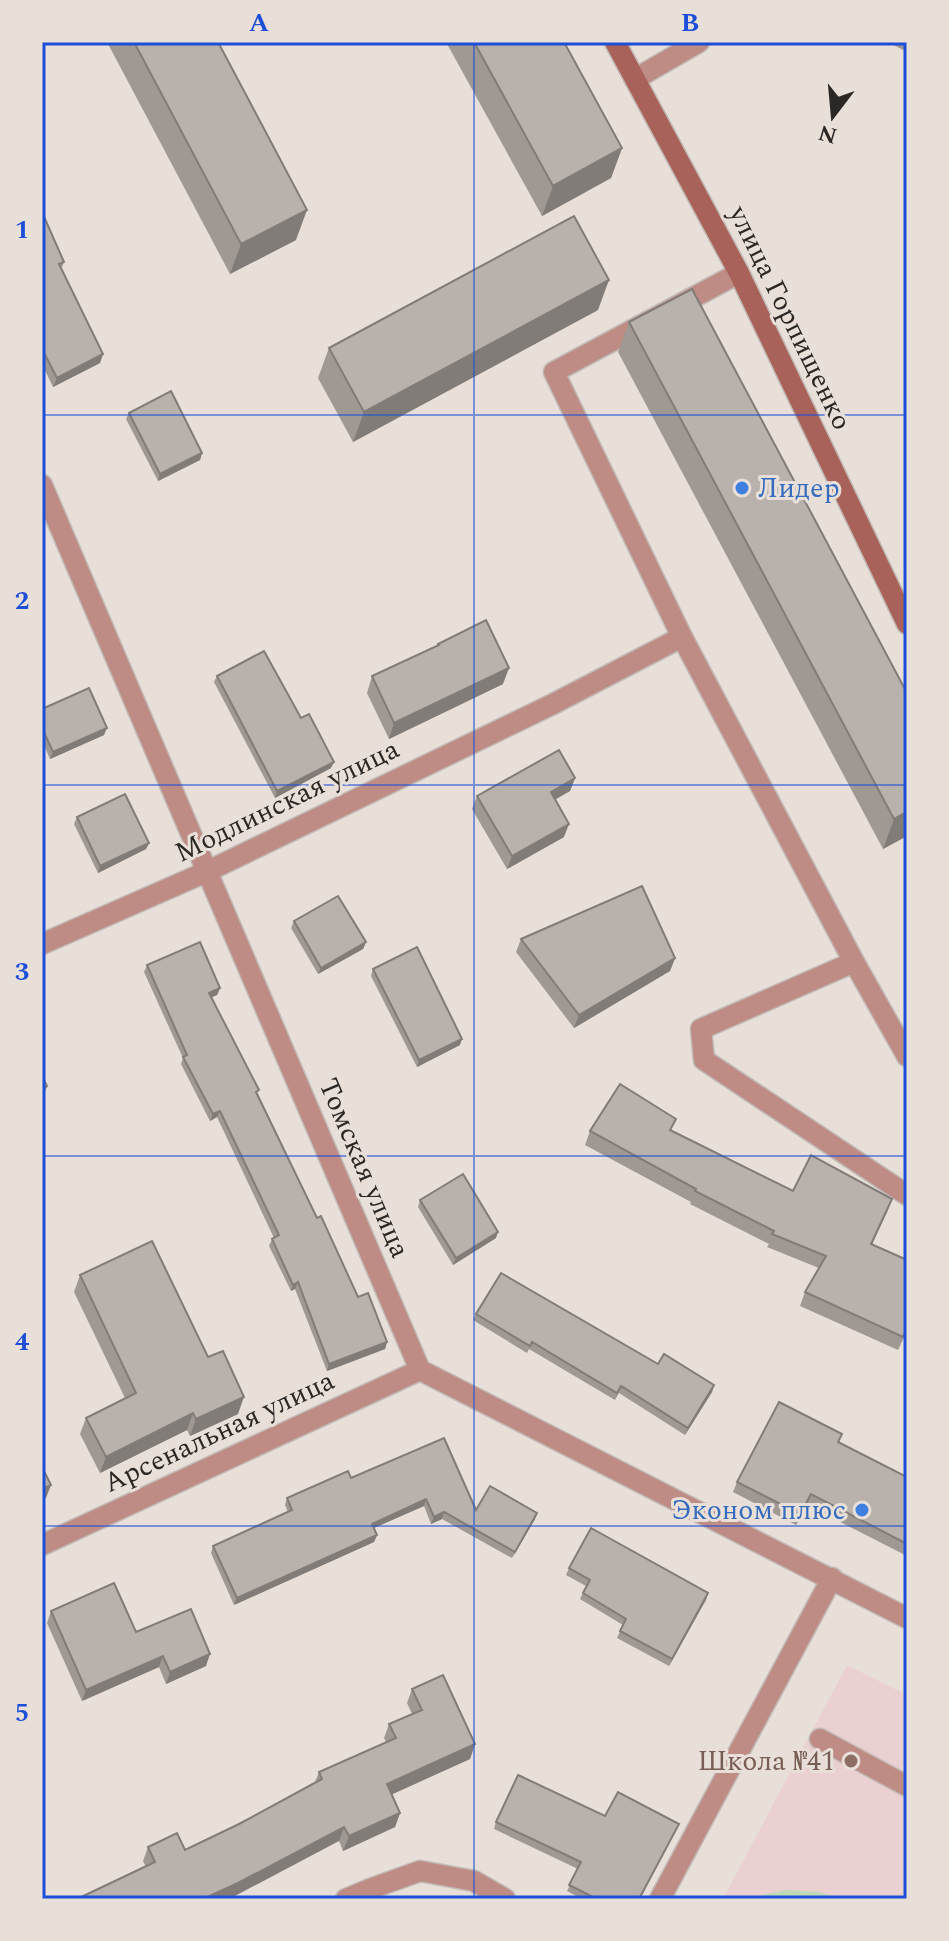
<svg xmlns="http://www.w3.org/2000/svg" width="949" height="1941" font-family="Spectral,serif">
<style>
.education{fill:#ead0d0}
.green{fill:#c0d9b7}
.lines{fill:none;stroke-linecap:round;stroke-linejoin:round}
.service-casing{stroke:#c2bab5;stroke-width:23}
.minor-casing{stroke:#c2bab5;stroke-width:23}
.secondary-casing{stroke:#c2bab5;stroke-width:23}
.service{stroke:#be8c85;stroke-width:20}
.minor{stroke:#be8c85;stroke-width:20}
.secondary{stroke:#a96259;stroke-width:20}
.wall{fill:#9f9893}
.shaded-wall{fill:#827c78}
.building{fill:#b9b1ab;stroke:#827c78;stroke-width:2}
.grid{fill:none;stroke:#1d4ed8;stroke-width:2;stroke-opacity:0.55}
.shop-dot{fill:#3f7fe0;stroke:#e8dfd9;stroke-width:3}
.education-dot{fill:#8d6e63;stroke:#e8dfd9;stroke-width:3}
.labels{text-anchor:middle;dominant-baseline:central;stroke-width:6;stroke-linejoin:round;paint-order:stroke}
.street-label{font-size:28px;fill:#2a2725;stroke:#e8dfd9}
.shop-label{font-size:28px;fill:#366cbe;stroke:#e8dfd9;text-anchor:start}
.education-label{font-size:28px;fill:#785e54;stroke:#e8dfd9;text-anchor:end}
.neatline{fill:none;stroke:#1d4ed8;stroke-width:3}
.grid-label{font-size:26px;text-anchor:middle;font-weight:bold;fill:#1d4ed8}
</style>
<rect width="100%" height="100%" fill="#e8dfd9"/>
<path class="education" d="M847,1665L907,1695V1899H723Z"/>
<path class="green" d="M786,1890L820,1892L840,1899H750L753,1897Z"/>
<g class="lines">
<g class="service-casing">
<g id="service">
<path d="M635,79L699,42"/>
<path d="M739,273L554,372L682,637L854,962L907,1056"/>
<path d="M820,1739L907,1786"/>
</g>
</g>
<g class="minor-casing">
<g id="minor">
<path d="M42,485L420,1370L907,1618"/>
<path d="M42,944L206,872L553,704L682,637"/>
<path d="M854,962L701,1029L704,1060L907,1195"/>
<path d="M42,1545L420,1370"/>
<path d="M346,1899L370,1889L420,1871L474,1881L505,1899"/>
<path d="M660,1899L832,1578"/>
</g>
</g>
<g class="secondary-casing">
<path id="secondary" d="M615,42L739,273L907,624"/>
</g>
<use href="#service" class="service"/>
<use href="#minor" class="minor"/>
<use href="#secondary" class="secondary"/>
</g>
<g class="wall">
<path d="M107,42H218L296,240L230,274Z"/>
<path d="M446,42H564L622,148L611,178L542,216Z"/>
<path d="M888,42H907V52Z"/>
<path d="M42,212L64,262L61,270L103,354L100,363L53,387L42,364Z"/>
<path d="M598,310L353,442L318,378L329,348Z"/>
<path d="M629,322L907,693V836L883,849L618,352Z"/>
<path d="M129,413L202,453L200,460L158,481L126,419Z"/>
<path d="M438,644L503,684L389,739L367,693L372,676L437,646Z"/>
<path d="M217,676L301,718L331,768L275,798L214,682Z"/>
<path d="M42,709L104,735L50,759L42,740Z"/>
<path d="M575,778L570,791L555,799L564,837L507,869L472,809L477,796Z"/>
<path d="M77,817L149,843L146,849L98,873L74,824Z"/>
<path d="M294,921L366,942L363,949L318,974L291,928Z"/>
<path d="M521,939L675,958L670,971L574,1028L516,952Z"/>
<path d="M147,965L220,988L217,995L212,997L317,1218L358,1297L387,1342L385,1349L327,1371L295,1289L291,1291L269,1246L272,1239L274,1238L217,1117L210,1121L181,1064L183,1058L144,972Z"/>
<path d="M373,969L460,1045L417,1067L371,976Z"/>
<path d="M590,1131H671L793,1191L887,1212L872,1244L907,1260V1331L898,1350L800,1306L805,1292L819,1268L767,1247L769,1244L690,1204L691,1202L585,1145Z"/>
<path d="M420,1200L496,1238L453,1265L418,1207Z"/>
<path d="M80,1275L208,1357L238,1414L190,1436L187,1430L100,1473L80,1434L86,1418L125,1398L74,1292Z"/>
<path d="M476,1314L658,1364L714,1385L712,1392L685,1435L619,1393L615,1400L529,1349L527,1353L473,1320Z"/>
<path d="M842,1434L839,1442L907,1477V1556L807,1505L796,1525L733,1492L737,1482Z"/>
<path d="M351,1478L476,1510L535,1519L512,1558L442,1519L431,1524L424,1506L374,1528L377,1535L374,1542L234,1605L211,1553L213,1546L288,1512L285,1505L287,1498Z"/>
<path d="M569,1568L708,1593L669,1666L617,1638L623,1625L580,1599L586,1586L566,1575Z"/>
<path d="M51,1611L136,1632L206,1666L166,1684L159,1667L82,1701L47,1623Z"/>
<path d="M412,1689L475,1744L470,1759L391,1794L400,1813L395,1827L343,1851L339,1841L146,1867L143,1861L148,1847L185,1850L239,1824L315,1782L319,1772L386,1742L384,1738L389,1724L412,1714L407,1703Z"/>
<path d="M605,1816L676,1830L640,1899H582L567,1891L578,1869L494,1829L496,1822Z"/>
</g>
<g class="shaded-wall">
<path d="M622,148L611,178L542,216L553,186Z"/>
<path d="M307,210L296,240L230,274L241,244Z"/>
<path d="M609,280L598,310L353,442L364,412Z"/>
<path d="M103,354L100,363L53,387L57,378Z"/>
<path d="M202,453L200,460L158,481L160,474Z"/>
<path d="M509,668L503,684L389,739L394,723Z"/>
<path d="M107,728L104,735L50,759L53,752Z"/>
<path d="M334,762L331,768L275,798L277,791Z"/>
<path d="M575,778L570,791L546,805L551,792Z"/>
<path d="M907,812V836L883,849L894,819Z"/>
<path d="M569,824L564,837L507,869L512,856Z"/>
<path d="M149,843L146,849L98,873L100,866Z"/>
<path d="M366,942L363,949L318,974L321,968Z"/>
<path d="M675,958L670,971L574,1028L579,1015Z"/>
<path d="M220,988L217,995L207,999L209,993Z"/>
<path d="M462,1039L460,1045L417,1067L419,1060Z"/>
<path d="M47,1086L42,1099V1089Z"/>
<path d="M220,1111L217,1117L210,1121L213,1114Z"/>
<path d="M892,1199L887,1212L866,1257L871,1244Z"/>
<path d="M498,1232L496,1238L453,1265L456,1258Z"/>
<path d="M298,1282L295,1289L291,1291L293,1285Z"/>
<path d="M387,1342L385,1349L327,1371L329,1364Z"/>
<path d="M714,1385L712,1392L685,1435L688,1428Z"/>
<path d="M244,1397L238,1414L190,1436L196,1419Z"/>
<path d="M193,1413L187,1430L100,1473L106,1457Z"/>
<path d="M51,1485L46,1498L42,1500V1489Z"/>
<path d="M811,1494L807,1505L796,1525L800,1514Z"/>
<path d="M426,1499L424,1506L369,1530L372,1524Z"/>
<path d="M444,1512L442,1519L431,1524L434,1517Z"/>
<path d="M537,1513L535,1519L512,1558L515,1552Z"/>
<path d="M377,1535L374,1542L234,1605L237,1598Z"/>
<path d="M708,1593L706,1600L669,1666L672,1659Z"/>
<path d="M210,1654L206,1666L166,1684L170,1672Z"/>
<path d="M163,1656L159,1667L82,1701L86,1690Z"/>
<path d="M475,1744L470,1759L382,1799L387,1784Z"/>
<path d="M400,1813L395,1827L343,1851L349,1836Z"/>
<path d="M344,1827L339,1841L233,1897L228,1899H203Z"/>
</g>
<g class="building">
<path d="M134,42H218L307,210L241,244Z"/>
<path d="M474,42H564L622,148L553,186Z"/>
<path d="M42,212L64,262L59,264L103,354L57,378L42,349Z"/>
<path d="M574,216L609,280L364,412L329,348Z"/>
<path d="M692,289L907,693V812L894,819L629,322Z"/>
<path d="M171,391L202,453L160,474L129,413Z"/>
<path d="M486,620L509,668L394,723L372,676L439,645L438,644Z"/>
<path d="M264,651L301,718L309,714L334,762L277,791L217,676Z"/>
<path d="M89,688L107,728L53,752L42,728V709Z"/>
<path d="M559,750L575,778L551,792L569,824L512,856L477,796Z"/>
<path d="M125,794L149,843L100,866L77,817Z"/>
<path d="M642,886L675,958L579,1015L521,939Z"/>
<path d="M338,896L366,942L321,968L294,921Z"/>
<path d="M200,942L220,988L209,993L259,1090L256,1092L317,1218L321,1216L358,1297L368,1293L387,1342L329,1364L298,1282L293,1285L272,1239L279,1235L220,1111L213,1114L183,1057L187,1055L147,965Z"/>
<path d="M417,947L462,1039L419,1060L373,969Z"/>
<path d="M42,1076L47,1086L42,1089Z"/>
<path d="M620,1084L676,1119L670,1130L793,1191L811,1155L892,1199L871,1244L907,1260V1328L903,1337L805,1292L826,1256L772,1234L774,1231L695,1191L696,1189L590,1131Z"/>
<path d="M463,1174L498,1232L456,1258L420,1200Z"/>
<path d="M152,1241L208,1357L223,1351L244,1397L196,1419L193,1413L106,1457L86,1418L136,1393L80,1275Z"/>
<path d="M501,1273L658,1364L664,1354L714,1385L688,1428L621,1386L617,1393L532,1342L530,1346L476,1314Z"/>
<path d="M779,1402L842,1434L838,1442L907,1477V1544L811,1494L800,1514L737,1482Z"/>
<path d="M444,1438L476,1510L490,1486L537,1513L515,1552L444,1512L434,1517L426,1499L372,1524L377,1535L237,1598L213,1546L292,1510L287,1498L348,1471L351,1478Z"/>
<path d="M42,1467L51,1485L42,1489Z"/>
<path d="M591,1528L708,1593L672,1659L620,1631L626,1619L583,1593L590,1580L569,1568Z"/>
<path d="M114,1583L136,1632L191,1609L210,1654L170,1672L163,1656L86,1690L51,1611Z"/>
<path d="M443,1675L475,1744L387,1784L400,1813L349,1836L344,1827L238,1883L203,1899H77L155,1862L148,1847L177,1833L185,1850L239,1824L322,1779L319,1772L396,1738L389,1724L422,1710L412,1689Z"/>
<path d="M518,1775L605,1816L618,1792L679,1824L639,1899H597L569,1885L581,1862L496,1822Z"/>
</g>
<path class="grid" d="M474,42V1899M42,415H907M42,785H907M42,1156H907M42,1526H907"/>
<g class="shop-dot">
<circle cx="742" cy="488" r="8"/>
<circle cx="862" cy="1510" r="8"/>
</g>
<circle class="education-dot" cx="851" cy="1761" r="8"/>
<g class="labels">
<g class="street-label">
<text transform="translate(790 318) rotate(64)">улица Горпищенко</text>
<text transform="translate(287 801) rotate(-26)">Модлинская улица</text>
<text transform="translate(364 1168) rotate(67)">Томская улица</text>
<text transform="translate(219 1432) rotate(-25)">Арсенальная улица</text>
</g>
<g class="shop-label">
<text x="758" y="488">Лидер</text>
<text x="846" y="1510" text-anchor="end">Эконом плюс</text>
</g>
<g class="education-label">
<text x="835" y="1761">Школа №41</text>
</g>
</g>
<rect width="949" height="1941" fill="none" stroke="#e8dfd9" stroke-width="88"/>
<g transform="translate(833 116) rotate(196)" stroke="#e8dfd9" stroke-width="6" paint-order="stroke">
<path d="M0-6L14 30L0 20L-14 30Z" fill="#2a2725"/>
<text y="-12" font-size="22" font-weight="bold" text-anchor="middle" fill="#2a2725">N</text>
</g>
<rect x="44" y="44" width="861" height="1853" class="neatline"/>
<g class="grid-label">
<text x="259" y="31">A</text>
<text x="690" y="31">B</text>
<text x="22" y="238">1</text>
<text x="22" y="609">2</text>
<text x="22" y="980">3</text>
<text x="22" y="1350">4</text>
<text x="22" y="1721">5</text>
</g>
</svg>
